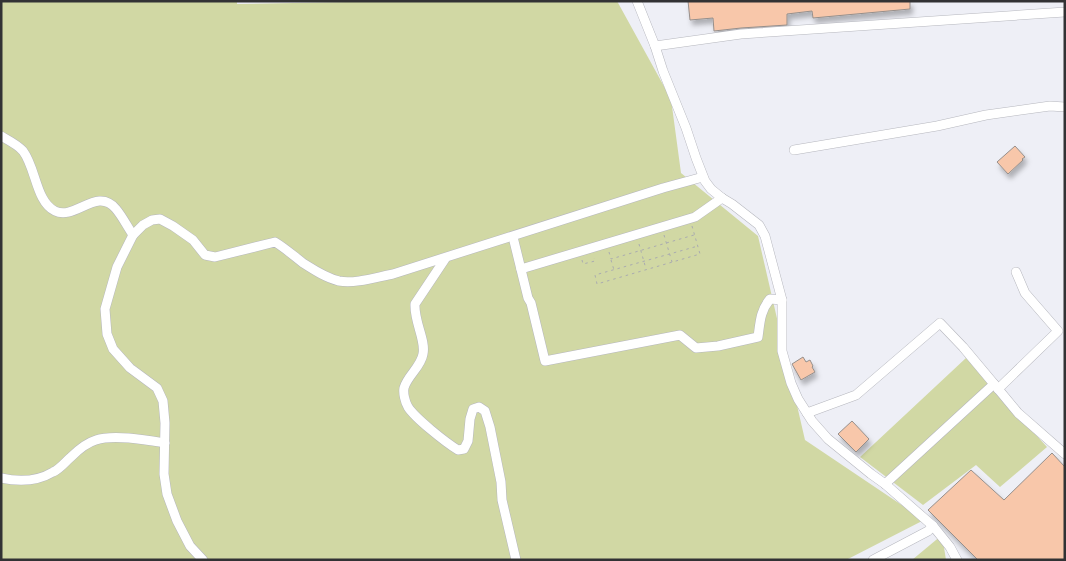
<svg xmlns="http://www.w3.org/2000/svg" width="1066" height="561" font-family="'Work Sans',sans-serif">
<style>
.green{fill:#d1d8a4}
.building{fill:#f8c7aa;stroke:#968f8b;filter:url(#shadow)}
.lines{fill:none;stroke-linecap:round;stroke-linejoin:round}
.minor-casing{stroke:#b6b7be;stroke-width:10}
.path{stroke:#aaabb0;stroke-width:1;stroke-dasharray:2.5 4;stroke-linecap:butt}
.minor{stroke:#fff;stroke-width:9}
</style>
<defs>
<filter id="shadow"><feDropShadow dx="2.5" dy="5" stdDeviation="2.5" flood-color="#0004"/></filter>
</defs>
<rect width="100%" height="100%" fill="#eeeff6"/>
<g class="green">
<path d="M1,1H235L237,2V4L399,1H617L671,99L681,173L758,236L805,440L924,520L846,560H1Z"/>
<path d="M966,358L1047,447L1000,487L976,465L923,505L860,457Z"/>
<path d="M942,535L946,560H912Z"/>
</g>
<g class="building">
<path d="M688,1H910V9L813,18L812,11L787,14V25L741,28L714,31L713,18L690,20Z"/>
<path d="M1015,146L1025,157L1022,159L1023,160L1008,174L997,162Z"/>
<path d="M803,357L806,362L810,360L813,366L812,367L815,372L801,380L792,364Z"/>
<path d="M852,421L869,439L856,452L838,434Z"/>
<path d="M1052,453L1065,467V560H978L928,510L971,470L1004,500Z"/>
</g>
<g class="lines">
<g class="minor-casing">
<g id="minor">
<path d="M637,1L655,46L663,71L686,128L696,158L705,181L711,189L722,198L732,204L759,225L765,236L782,300V351L791,383L798,399L812,421L828,439L871,474L885,484L933,526L950,547L957,560"/>
<path d="M655,46L741,34L1065,12"/>
<path d="M1,136C8,140 18,145 23,151C36,168 36,202 55,211C75,221 97,186 116,209C122,216 127,226 133,235"/>
<path d="M794,150L937,126L986,115L1050,106L1065,107"/>
<path d="M513,237L528,298L531,303L545,361L680,335L696,348L718,346L758,337C760,323 760,311 770,299L782,300"/>
<path d="M445,259L415,304C414,322 426,340 423,354C421,367 407,376 404,388C403,393 405,402 408,407C415,418 445,442 458,450L464,449L468,441L470,419L473,409L479,407L485,411L490,427L501,482L502,500L516,560"/>
<path d="M521,269L695,217L722,198"/>
<path d="M998,389L1058,331L1025,293L1016,272"/>
<path d="M807,413L856,395L940,323L963,347L994,384"/>
<path d="M1,478C19,482 38,481 53,472C60,469 65,462 71,457C78,450 86,443 96,440C113,434 147,440 165,443"/>
<path d="M885,484L994,384L1018,413L1065,454"/>
<path d="M203,560L190,546L177,521L167,494L164,474L165,423L163,401L157,388L130,368L113,349L107,334L105,309L117,267L133,235L143,225L152,220L160,219L173,226L193,240L205,255L215,257L275,242C285,248 294,256 303,263C314,270 326,278 339,281C355,284 377,277 393,274L663,188L703,177"/>
<path d="M873,560L928,531L933,526"/>
</g>
</g>
<g class="path">
<path d="M692,226L700,254L597,284L595,275L698,246"/>
<path d="M664,235L672,262"/>
<path d="M639,244L646,269"/>
<path d="M609,252L611,259L694,235"/>
<path d="M582,260L583,264L595,261L594,258"/>
<path d="M611,260L614,270"/>
</g>
<use href="#minor" class="minor"/>
</g>
<rect width="1066" height="561" fill="none" stroke="#323234" stroke-width="5"/>
</svg>
